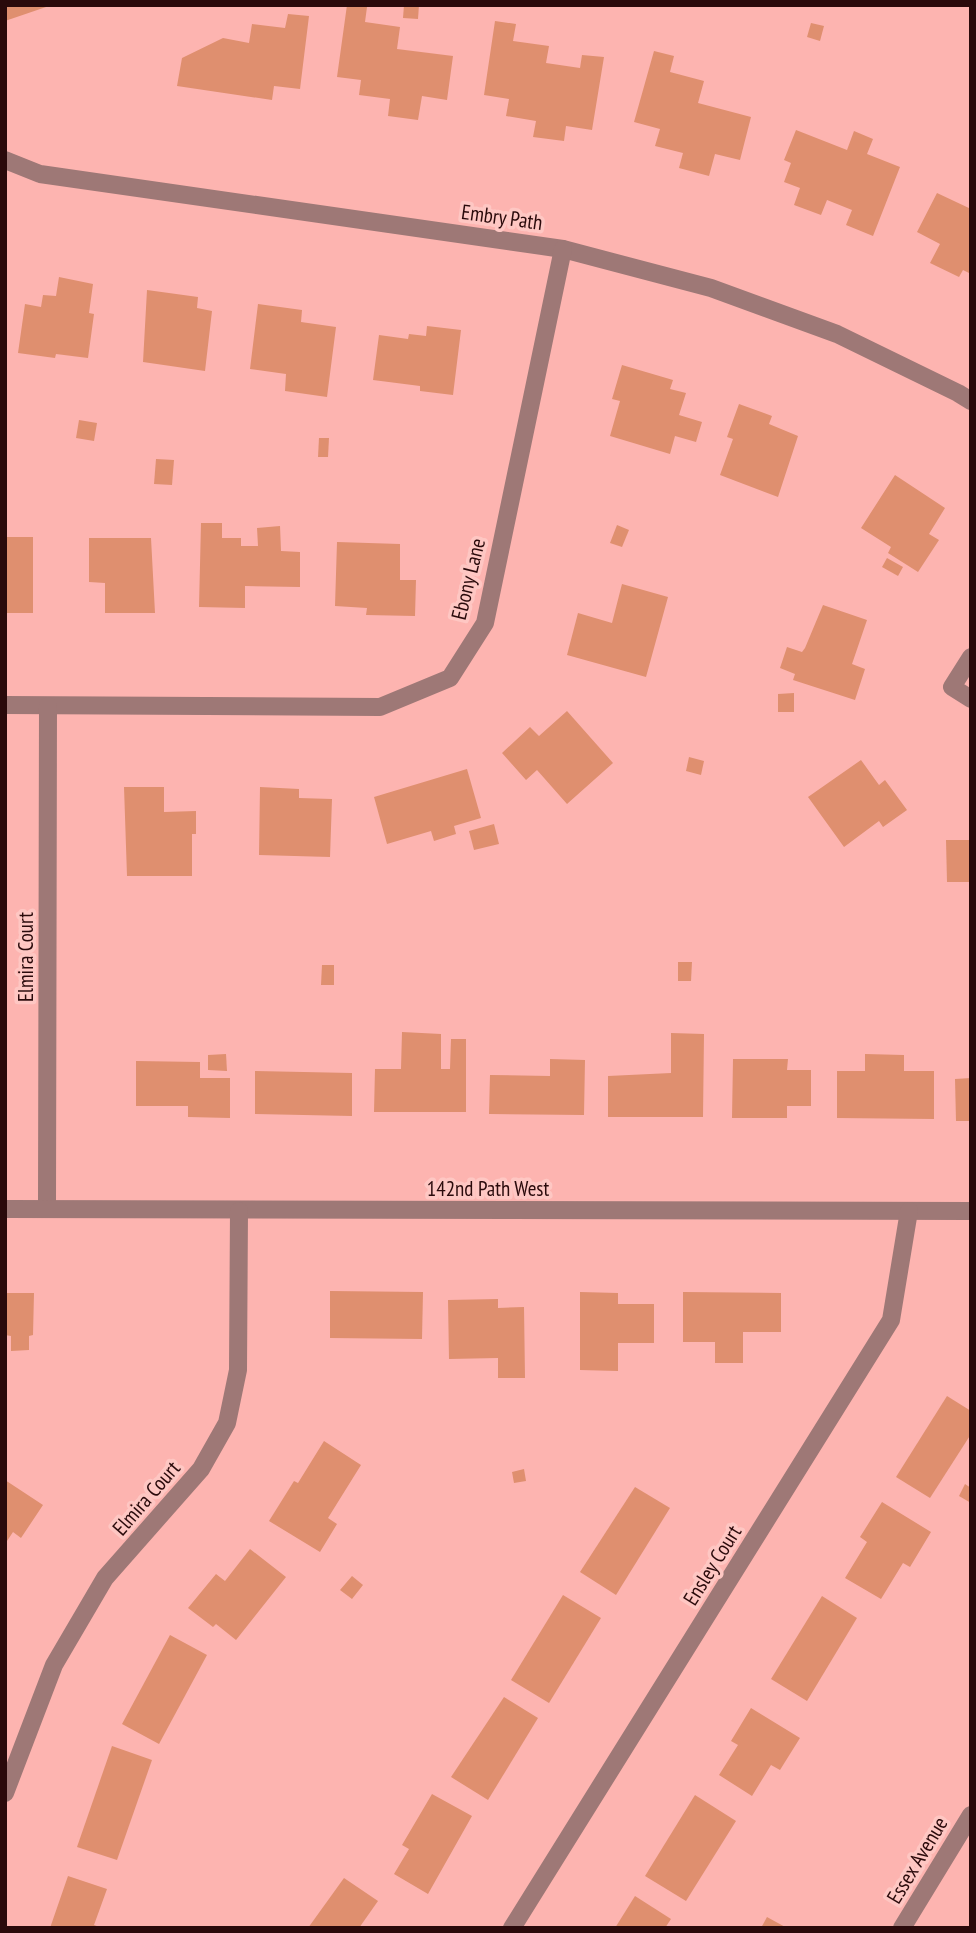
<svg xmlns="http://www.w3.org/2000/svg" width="976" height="1933" font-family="'PT Sans Narrow',sans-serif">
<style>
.building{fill:#df8f6f}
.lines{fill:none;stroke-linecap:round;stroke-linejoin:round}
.minor{stroke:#9e7876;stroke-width:18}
.labels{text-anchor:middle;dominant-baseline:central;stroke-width:7;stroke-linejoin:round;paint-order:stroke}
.street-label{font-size:21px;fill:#2a0a0b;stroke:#fec7c3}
</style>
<rect width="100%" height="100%" fill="#fdb4b0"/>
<g class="building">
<path d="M5,5H49V6L5,21Z"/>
<path d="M347,5L367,7L365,22L400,27L397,49L453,56L447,100L422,96L418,120L388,116L390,99L359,95L361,80L337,77Z"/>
<path d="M404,5H419L418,19L403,18Z"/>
<path d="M288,14L309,16L300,89L274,86L272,100L177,86L182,58L223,38L249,43L252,24L285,28Z"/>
<path d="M495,21L516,24L513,41L549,46L546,63L580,68L582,55L604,57L592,130L566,126L564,141L533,137L536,121L506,116L509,99L484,95Z"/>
<path d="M811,23L824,26L820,41L807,37Z"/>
<path d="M654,51L674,56L670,72L704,81L698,103L751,117L740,160L715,154L709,176L679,168L683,153L655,146L660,129L634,122Z"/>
<path d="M796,130L847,150L854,131L873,139L867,154L900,167L873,236L846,225L852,210L827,200L821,215L794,205L800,188L784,182L791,163L784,160Z"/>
<path d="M937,193L971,209V274L963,270L959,277L930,263L940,244L917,232Z"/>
<path d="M59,277L93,284L89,313L94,314L88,358L56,354L55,358L18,353L25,304L41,307L43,295L56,296Z"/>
<path d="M147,290L198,297L197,308L212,311L205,371L143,362Z"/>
<path d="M258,304L302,310L301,322L336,327L327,397L285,391L286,374L250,369Z"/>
<path d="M427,326L461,330L453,395L420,391V386L373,380L379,335L408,339L409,334L426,336Z"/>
<path d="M622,365L673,380L670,389L686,393L679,415L702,422L696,442L675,436L670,454L610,436L620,401L612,399Z"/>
<path d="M739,404L772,416L769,424L798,436L778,497L720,475L733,439L727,437Z"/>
<path d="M79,420L97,423L94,441L76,438Z"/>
<path d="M319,438H329L328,457H318Z"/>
<path d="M156,459L174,460L172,485L154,484Z"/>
<path d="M895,475L945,508L929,534L939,540L918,572L888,553L891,547L861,528Z"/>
<path d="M201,523H222V538H241V546H258L257,528L280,526L281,551L300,552V587L245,586V608L199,607Z"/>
<path d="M617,525L629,530L622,547L610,543Z"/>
<rect x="5" y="537" width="28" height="76"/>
<path d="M89,538H151L155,613H105V583L89,582Z"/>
<path d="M337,542L400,544V580H416L415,616L366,615L367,608L335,606Z"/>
<path d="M887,558L903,567L898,576L882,567Z"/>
<path d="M622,584L668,597L646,677L567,655L578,613L612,623Z"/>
<path d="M823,605L867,620L852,664L865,669L855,700L793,680L795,674L780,668L787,647L802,652L805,648Z"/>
<path d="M794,693V712H778V694Z"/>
<path d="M567,711L613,763L567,804L537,770L526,780L502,753L530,727L539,736Z"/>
<path d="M689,757L704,761L701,775L686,771Z"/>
<path d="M861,760L879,785L885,780L907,810L883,827L879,821L844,847L808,797Z"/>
<path d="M467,769L481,818L454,826L456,834L434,841L431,831L387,844L374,797Z"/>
<path d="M124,787H164V812L196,811V834H192V876H127Z"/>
<path d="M260,787L299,789V798L332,799L330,857L259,855Z"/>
<path d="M494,824L499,844L474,850L469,831Z"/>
<path d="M946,840H971V882H947Z"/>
<path d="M678,962H692L691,981H678Z"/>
<path d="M322,965H334V985H321Z"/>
<path d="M402,1032L441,1034V1069H450L451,1039H466V1112H374L375,1069H401Z"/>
<path d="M671,1033L704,1034L703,1117H608V1076L671,1073Z"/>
<path d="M226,1054L227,1071L208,1070V1055Z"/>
<path d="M865,1054L904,1055V1071H934V1119L837,1118V1071H865Z"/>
<path d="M550,1059L585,1060L584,1115L489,1114L490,1075L550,1076Z"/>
<path d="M733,1059H788L787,1070H811V1106H787V1118H732Z"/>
<path d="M136,1061L200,1062V1078H230V1118L188,1117V1106H136Z"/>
<path d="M255,1071L352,1073V1116L255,1114Z"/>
<path d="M971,1078V1121H956L955,1079Z"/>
<path d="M330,1291L423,1292L422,1339L330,1338Z"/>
<path d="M580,1292L618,1293V1304H654V1343H618V1371L580,1370Z"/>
<path d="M683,1292L781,1293V1332H743V1363H715V1342H683Z"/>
<path d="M5,1293H34L33,1335L29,1336V1350L11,1351V1336L5,1335Z"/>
<path d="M498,1299V1308L524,1307L525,1378H498V1358L449,1359L448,1300Z"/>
<path d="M947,1396L971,1411V1434L930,1498L896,1477Z"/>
<path d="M324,1441L361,1465L328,1518L337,1524L320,1552L269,1521L294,1481L298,1483Z"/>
<path d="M524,1469L526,1481L514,1483L512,1472Z"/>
<path d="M5,1480L43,1505L21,1538L13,1532L5,1544Z"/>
<path d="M965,1484L971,1488V1503L959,1496Z"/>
<path d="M635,1487L670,1508L616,1595L580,1572Z"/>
<path d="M882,1502L931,1532L910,1567L903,1563L881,1599L845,1578L867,1542L860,1537Z"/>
<path d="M250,1549L286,1577L236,1640L216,1624L213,1627L188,1608L216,1574L225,1581Z"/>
<path d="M352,1576L363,1585L352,1599L340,1590Z"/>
<path d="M563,1595L601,1618L549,1703L511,1680Z"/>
<path d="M822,1596L857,1618L807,1701L771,1679Z"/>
<path d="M170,1635L207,1655L159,1744L122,1724Z"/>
<path d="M504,1697L538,1718L488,1800L451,1777Z"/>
<path d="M751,1708L800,1738L780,1770L771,1765L752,1796L719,1775L738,1745L731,1741Z"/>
<path d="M112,1746L152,1760L117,1860L77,1847Z"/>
<path d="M432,1794L472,1816L428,1894L394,1874L409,1849L402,1845Z"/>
<path d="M695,1795L736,1821L686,1901L645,1876Z"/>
<path d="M68,1876L107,1889L94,1925L102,1928H50Z"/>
<path d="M344,1878L378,1901L359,1928H308Z"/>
<path d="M635,1896L671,1919L665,1928H615Z"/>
<path d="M767,1917L787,1928H761Z"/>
</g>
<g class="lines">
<g class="minor">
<path d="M5,160L40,174L563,249L711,288L837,334L958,393L971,401"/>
<path d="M971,657L952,687L971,699"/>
<path d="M5,705L380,707L450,678L485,623L563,249"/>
<path d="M47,1208L48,706"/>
<path d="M5,1209L971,1211"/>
<path d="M5,1793L54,1665L105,1578L201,1469L227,1423L238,1370L239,1211"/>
<path d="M512,1928L891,1320L909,1211"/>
<path d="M902,1928L971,1815"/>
</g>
</g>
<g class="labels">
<g class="street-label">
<text transform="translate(502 217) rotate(8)">Embry Path</text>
<text transform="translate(468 579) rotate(-76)">Ebony Lane</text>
<text transform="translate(25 957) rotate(-90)">Elmira Court</text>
<text x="488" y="1188">142nd Path West</text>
<text transform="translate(146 1498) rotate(-49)">Elmira Court</text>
<text transform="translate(712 1565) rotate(-58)">Ensley Court</text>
<text transform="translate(917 1860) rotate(-59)">Essex Avenue</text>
</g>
</g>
<rect width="976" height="1933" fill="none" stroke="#2a0a0b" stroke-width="14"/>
</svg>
